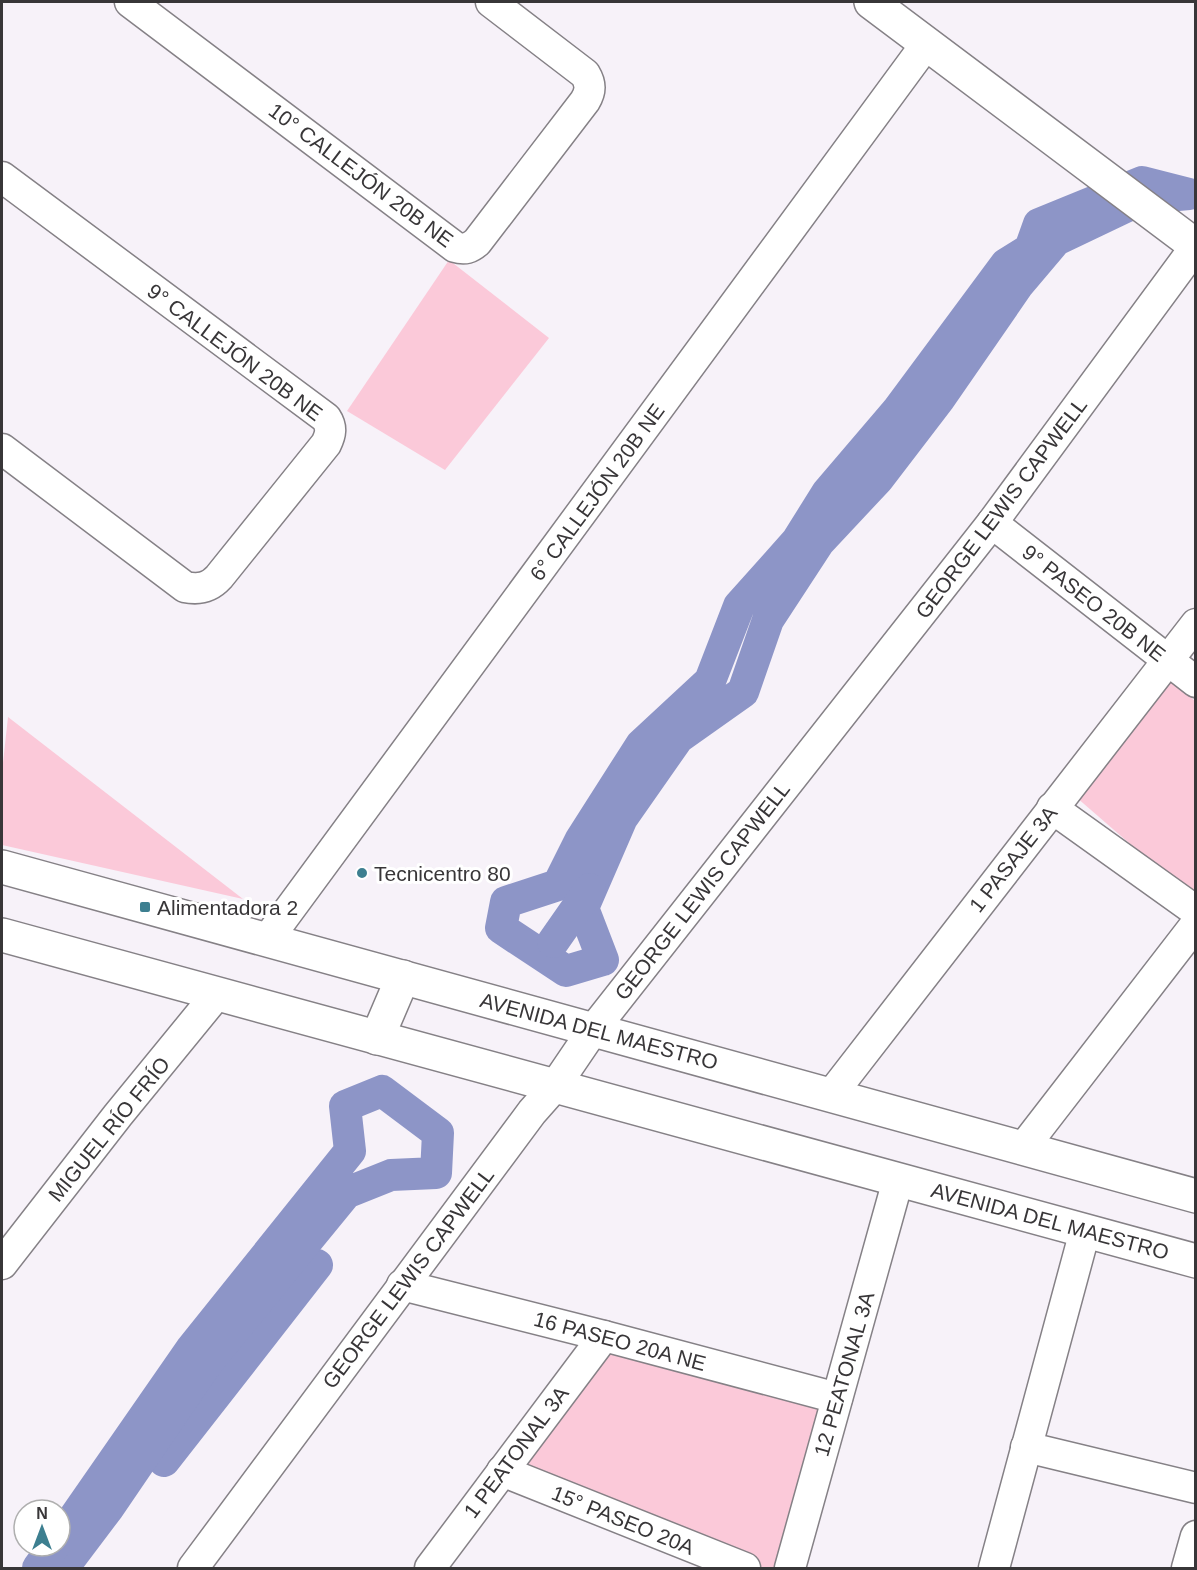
<svg xmlns="http://www.w3.org/2000/svg" width="1197" height="1570" font-family="Helvetica,sans-serif">
<style>
.green{fill:#fbc9d9}
.lines{fill:none;stroke-linecap:round;stroke-linejoin:round}
.canal{stroke:#8d95c7;stroke-width:32}
.street-casing{stroke:#858186;stroke-width:33}
.secondary-casing{stroke:#858186;stroke-width:36}
.street{stroke:#fff;stroke-width:30}
.secondary{stroke:#fff;stroke-width:33}
.poi-dot{fill:#3d7f90;stroke:#fff;stroke-width:2}
.labels{text-anchor:middle;dominant-baseline:central;stroke-width:6;stroke-linejoin:round;paint-order:stroke}
.street-label{font-size:21px;fill:#383638;stroke:#fff}
.poi-label{font-size:21px;fill:#383638;stroke:#fff;text-anchor:start}
</style>
<rect width="100%" height="100%" fill="#f7f2f9"/>
<g class="green">
<path d="M449,260L549,338L445,470L347,411Z"/>
<path d="M1168,678L1195,701L1196,887L1189,895L1076,797Z"/>
<path d="M8,717L243,899L2,845V772Z"/>
<path d="M604,1336L837,1398L790,1568H745L502,1471Z"/>
</g>
<g class="lines">
<g class="canal">
<path d="M1142,182L1189,194L1144,198L1056,240L1018,285L940,398L878,479L819,542L768,620L743,692L678,738L622,818L583,908L603,960L566,971L501,928L506,902L558,885L581,839L641,745L710,681L739,606L797,541L827,493L897,411L1006,264L1030,249L1039,224Z"/>
<path d="M553,942L590,889"/>
<path d="M164,1461L317,1265"/>
<path d="M60,1538L192,1348L350,1151L345,1106L382,1091L438,1133L436,1173L391,1175L346,1193L207,1363L109,1507L63,1568"/>
<path d="M38,1568L54,1546"/>
</g>
<g class="street-casing">
<g id="street">
<path d="M130,2L455,247C465,250 470,248 477,242L585,101C591,91 591,84 585,74L491,2"/>
<path d="M2,177L326,418C332,427 331,434 326,444L219,577C209,588 199,590 185,587L2,449"/>
<path d="M992,523L1196,682"/>
<path d="M1052,808L1196,911"/>
<path d="M267,940L927,43"/>
<path d="M831,1095L1196,624"/>
<path d="M1023,1148L1196,924"/>
<path d="M2,1264L118,1115L217,994"/>
<path d="M402,1285L604,1336L837,1398"/>
<path d="M1026,1447L1196,1488"/>
<path d="M502,1471L745,1568"/>
<path d="M193,1568L532,1112L555,1086L593,1030L992,523L1196,246"/>
<path d="M430,1568L604,1336"/>
<path d="M790,1568L898,1180"/>
<path d="M994,1568L1085,1231"/>
<path d="M1187,1568L1196,1536"/>
</g>
</g>
<g class="secondary-casing">
<g id="secondary">
<path d="M871,2L1196,246"/>
<path d="M2,867L1196,1196"/>
<path d="M2,935L1196,1261"/>
<path d="M377,1038L403,977"/>
</g>
</g>
<use href="#street" class="street"/>
<use href="#secondary" class="secondary"/>
</g>
<g class="poi-dot">
<circle cx="362" cy="873" r="6"/>
<rect x="139" y="901" width="12" height="12" rx="3"/>
</g>
<g class="labels">
<g class="street-label">
<text transform="translate(361 175) rotate(37)">10° CALLEJÓN 20B NE</text>
<text transform="translate(235 352) rotate(37)">9° CALLEJÓN 20B NE</text>
<text transform="translate(597 492) rotate(-54)">6° CALLEJÓN 20B NE</text>
<text transform="translate(1001 508) rotate(-53)">GEORGE LEWIS CAPWELL</text>
<text transform="translate(1094 603) rotate(38)">9° PASEO 20B NE</text>
<text transform="translate(1013 859) rotate(-52)">1 PASAJE 3A</text>
<text transform="translate(702 891) rotate(-52)">GEORGE LEWIS CAPWELL</text>
<text transform="translate(599 1031) rotate(15)">AVENIDA DEL MAESTRO</text>
<text transform="translate(109 1129) rotate(-51)">MIGUEL RÍO FRÍO</text>
<text transform="translate(1050 1221) rotate(15)">AVENIDA DEL MAESTRO</text>
<text transform="translate(408 1278) rotate(-53)">GEORGE LEWIS CAPWELL</text>
<text transform="translate(620 1341) rotate(15)">16 PASEO 20A NE</text>
<text transform="translate(844 1374) rotate(-74)">12 PEATONAL 3A</text>
<text transform="translate(516 1452) rotate(-53)">1 PEATONAL 3A</text>
<text transform="translate(623 1520) rotate(22)">15° PASEO 20A</text>
</g>
<g class="poi-label">
<text x="374" y="873">Tecnicentro 80</text>
<text x="157" y="907">Alimentadora 2</text>
</g>
</g>
<rect width="1197" height="1570" fill="none" stroke="#383638" stroke-width="6"/>
<g transform="translate(42 1528)"><circle r="28" fill="#ffffff" stroke="#afafaf" stroke-width="1.5"/>
<path d="M0-4.5L10 22L0 15L-10 22Z" fill="#3d7f90"/>
<text y="-9" font-size="16" font-weight="bold" text-anchor="middle" fill="#383638">N</text>
</g>
</svg>
